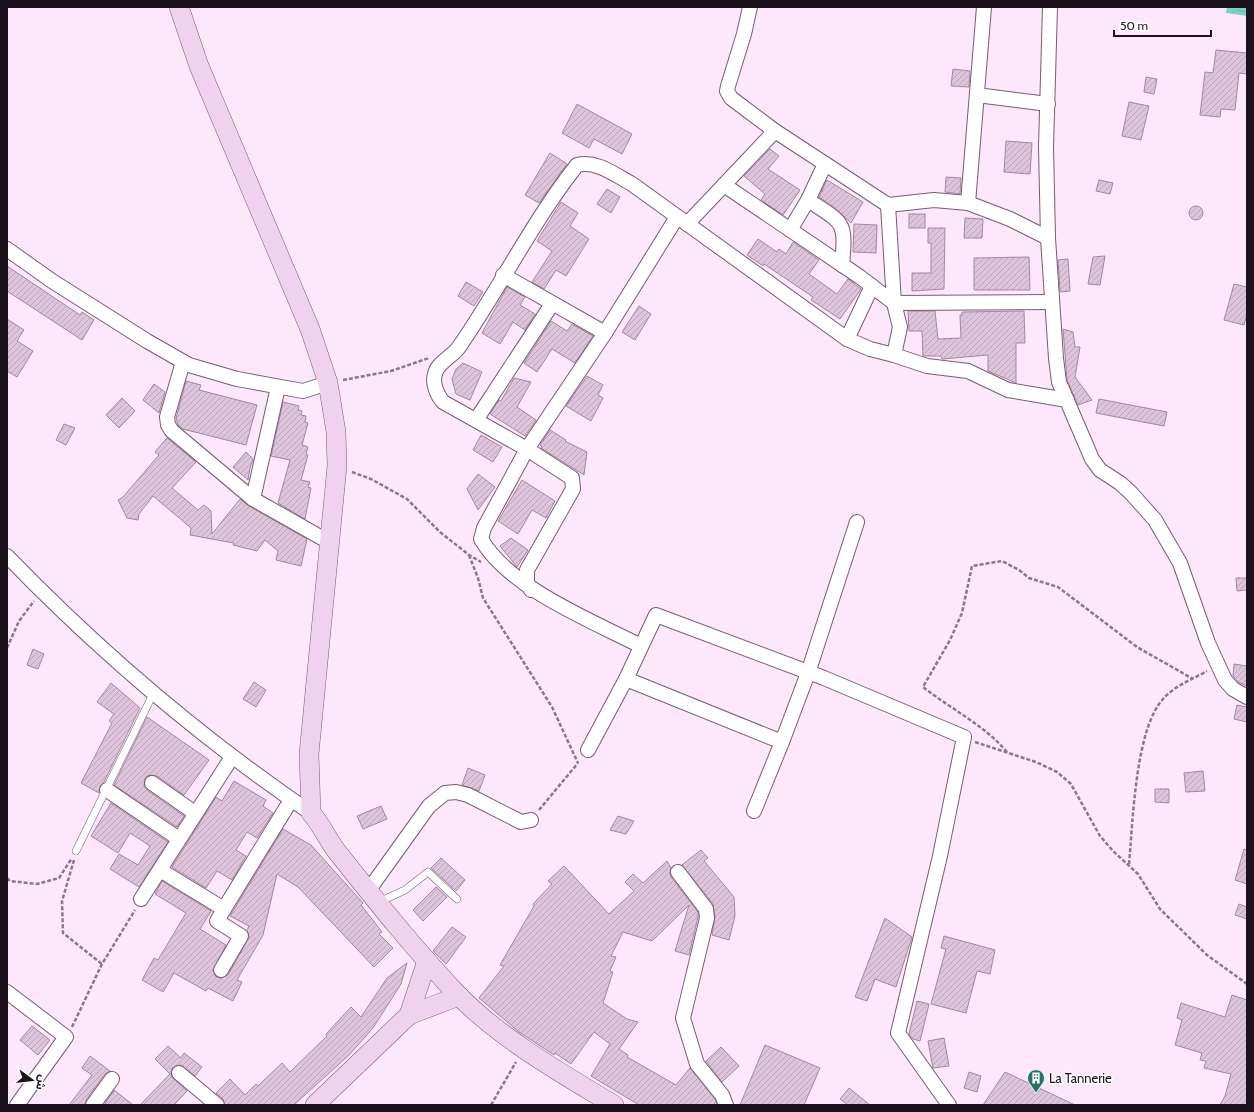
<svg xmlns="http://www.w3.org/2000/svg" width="1254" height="1112" font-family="Cabin,'Noto Sans Arabic',sans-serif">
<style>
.water{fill:url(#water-ripples)}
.building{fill:url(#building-hatch);stroke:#a1889f}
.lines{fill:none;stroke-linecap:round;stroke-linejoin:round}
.lane-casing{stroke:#755d72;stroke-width:8}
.street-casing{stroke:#755d72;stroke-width:16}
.secondary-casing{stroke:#755d72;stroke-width:20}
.path{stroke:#887987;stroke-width:2.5;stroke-dasharray:4 2;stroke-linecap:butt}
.lane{stroke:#fff;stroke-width:7}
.street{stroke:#fff;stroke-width:14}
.secondary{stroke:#f0d2ee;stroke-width:19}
.labels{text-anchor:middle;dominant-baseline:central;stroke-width:3;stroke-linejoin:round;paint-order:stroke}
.poi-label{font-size:13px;fill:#1b121b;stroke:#fff;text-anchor:start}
</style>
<defs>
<pattern id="water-ripples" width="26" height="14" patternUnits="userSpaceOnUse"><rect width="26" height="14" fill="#7dd0c3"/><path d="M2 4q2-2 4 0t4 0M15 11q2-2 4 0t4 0" fill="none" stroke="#6bb2a7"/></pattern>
<pattern id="building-hatch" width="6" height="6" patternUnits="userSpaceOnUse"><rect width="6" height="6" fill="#dec4db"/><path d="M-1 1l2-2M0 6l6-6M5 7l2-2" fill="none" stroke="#bea7bb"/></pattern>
</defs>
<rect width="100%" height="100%" fill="#fde7fa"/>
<path class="water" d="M1227,7H1247V16L1226,13Z"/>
<g class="building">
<path d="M1216,50L1247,53V74L1239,73L1235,110L1221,109L1220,117L1200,115L1205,72L1213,73Z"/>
<path d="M953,69L970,71L969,87L951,86Z"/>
<path d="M1146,77L1157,79L1154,94L1144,92Z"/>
<path d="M1129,102L1149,106L1141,140L1122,136Z"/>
<path d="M577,104L632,134L622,154L594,139L589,148L562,133Z"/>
<path d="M1006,141L1032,143L1030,174L1004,172Z"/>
<path d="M770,149L779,156L768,169L800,190L783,215L761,200L765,194L744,176Z"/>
<path d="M550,153L567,164L539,203L525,195Z"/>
<path d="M946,177L961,178L960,194L945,192Z"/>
<path d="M827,180L863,202L851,223L834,207L819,197Z"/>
<path d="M1099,180L1113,183L1110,194L1096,191Z"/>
<path d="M607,189L620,197L611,213L597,204Z"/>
<path d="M561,202L578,213L570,226L589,239L566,276L556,270L544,289L532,282L552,251L537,241Z"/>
<circle cx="1196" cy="213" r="7"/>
<rect x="909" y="214" width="16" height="14"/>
<path d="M965,218L983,219L982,238H964Z"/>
<path d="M854,224L877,225L876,253L853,252Z"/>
<path d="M928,228H945L944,289L912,291V273H931V243H928Z"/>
<path d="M758,239L777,252L779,249L786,254L793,242L819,260L809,274L837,294L848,279L861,289L840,319L811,300L813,297L764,264L763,266L747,255Z"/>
<path d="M1105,256L1100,285L1088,284L1093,257Z"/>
<path d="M1029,257L1030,290H974V258Z"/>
<path d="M1068,259L1070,291L1060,292L1058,260Z"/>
<path d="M7,266L80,315L82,312L94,320L82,340L7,291Z"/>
<path d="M466,282L483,292L474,306L458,296Z"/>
<path d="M1234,284L1247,287V314L1244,325L1224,320Z"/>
<path d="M507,287L525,297L520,305L535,314L525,330L513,322L500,344L482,333Z"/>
<path d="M639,306L651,314L635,340L622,332Z"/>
<path d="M908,311H935L938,339L961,338L960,315H962V312L1024,311L1025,343H1016V383L988,371V355L942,359L941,356H923L922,331H909Z"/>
<path d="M7,319L24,330L17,341L33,351L17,377L7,371Z"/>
<path d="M551,321L567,331L572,324L593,336L575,363L552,349L537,372L524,363Z"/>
<path d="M1063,329L1073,332L1075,347H1080L1075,377L1092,400L1078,405L1067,380Z"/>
<path d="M463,363L482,372L470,400L456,394L452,379L456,369Z"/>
<path d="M587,376L603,385L598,395L603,398L591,421L566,406Z"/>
<path d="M514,378L531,382L517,407L536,420L525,436L490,414L499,400L501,401Z"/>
<path d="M186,381L201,385L199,390L257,405L246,445L183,429L178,425L176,418Z"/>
<path d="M154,384L165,392L159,413L143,400Z"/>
<path d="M122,398L135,411L119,428L106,415Z"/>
<path d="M1099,399L1167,412L1164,426L1096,413Z"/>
<path d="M283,402L299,406L298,410L302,411L301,415L306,416L305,422L308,423L302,445L308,447L306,454L308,455L301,480L310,482L308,487L311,488L305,519L278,503L290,460L271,456Z"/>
<path d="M64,424L75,428L66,445L56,440Z"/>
<path d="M550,430L566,440L565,441L587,452L584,475L541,448L542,446L540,445Z"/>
<path d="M481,435L502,447L493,462L473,450Z"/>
<path d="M167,438L196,462L172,488L198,510L204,505L209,509L211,511L212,534L240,499L249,506L307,539L301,566L276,560L278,551L265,540L257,551L233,545L234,543L190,535L191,528L153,496L139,514L138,520L127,518L118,500L123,497L159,455L155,452Z"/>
<path d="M246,452L253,459L250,468L248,480L233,467Z"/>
<path d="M478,474L495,487L478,510L467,489Z"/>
<path d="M522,480L555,501L546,518L532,510L518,534L498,521Z"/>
<path d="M511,538L528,550L517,567L500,546Z"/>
<path d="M1236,578H1247V590L1237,591Z"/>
<path d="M33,649L44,654L38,669L27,665Z"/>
<path d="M1234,664L1247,666V686L1238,682L1233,676Z"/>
<path d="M254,682L266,690L256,707L243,699Z"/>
<path d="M111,683L140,708L104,782L100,786L99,793L81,783L112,723L109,721L114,714L97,702Z"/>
<path d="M1237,705L1247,707V722L1234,719Z"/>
<path d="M147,717L209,760L184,795L157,776L149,775L145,778L144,786L147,790L184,816L177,827L114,785Z"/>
<path d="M468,768L485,775L479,791L462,785Z"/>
<path d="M1203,771L1205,791L1186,792L1184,773Z"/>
<path d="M234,781L266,800L263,806L273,813L257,838L247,832L236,850L246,856L232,880L217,871L206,888L172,867L216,797L222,801Z"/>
<path d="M1155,789H1169V803L1155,802Z"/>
<path d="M111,803L168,842L139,887L110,869L119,854L138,865L150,846L130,833L118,853L91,836Z"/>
<path d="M381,806L387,819L363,829L357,816Z"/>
<path d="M618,816L634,821L626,834L610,830Z"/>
<path d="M283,829L311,845L363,903L361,905L382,932L379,934L393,948L374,967L298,887L277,874L263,935L237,980L242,982L233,1001L208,988L206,991L174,973L163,992L142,980L154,958L158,960L186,913L155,894L162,881L211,911L200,929L226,945L213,970L216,977L221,978L228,975L249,937L247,930L249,926L230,916Z"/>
<path d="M1244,849L1247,850V884L1235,880Z"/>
<path d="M701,850L708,858L704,861L734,897L735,916L729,940L712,935L715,917L713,904L682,865Z"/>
<path d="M441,858L465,880L456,891L431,868Z"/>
<path d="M667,861L671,868L670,873L671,877L698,912V917L689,955L675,951L689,905L652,941L623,932L611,956L616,957L610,971L613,972L603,1003L627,1019L638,1022L619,1049L628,1055L627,1057L676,1085L690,1068L715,1099L717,1105H639L591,1076L610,1044L594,1032L571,1064L555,1053L554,1055L519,1032L479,998L504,966L500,965L534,906L533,904L552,884L548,881L564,866L609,914L634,891L625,882L633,874L643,883Z"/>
<path d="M436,887L447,897L423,921L413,910Z"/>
<path d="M1239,904L1247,907V919L1235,915Z"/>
<path d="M885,918L912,937L896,987L875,979L867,1001L855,997Z"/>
<path d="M452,927L466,937L446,964L433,951Z"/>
<path d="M944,936L995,950L990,974L977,971L966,1013L931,1004L946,949L941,948Z"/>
<path d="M407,963L401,984L373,1028L349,1055L294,1105H225L223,1099L216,1093L230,1079L245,1095L256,1084L258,1086L282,1063L290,1072L327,1036L326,1034L351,1007L361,1017L387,978Z"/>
<path d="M1232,995L1247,1000V1105H1220L1225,1096L1231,1074L1204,1068L1206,1061L1200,1060L1202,1053L1175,1045L1182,1020L1177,1018L1181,1003L1225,1017Z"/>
<path d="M917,1001L929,1004L920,1041L913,1039L909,1034Z"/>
<path d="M32,1026L50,1040L38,1055L20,1040Z"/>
<path d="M944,1038L949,1066L933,1068L928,1041Z"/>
<path d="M765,1045L820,1068L804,1105H740Z"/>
<path d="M168,1046L181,1058L184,1053L202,1067L195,1076L181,1065L172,1068L171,1076L187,1091L174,1105H140L170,1074L155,1059Z"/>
<path d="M721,1047L739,1066L722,1082L706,1061Z"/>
<path d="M90,1056L110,1071L105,1074L86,1100L85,1105H69L92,1075L82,1068Z"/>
<path d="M969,1072L981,1076L977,1092L964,1088Z"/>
<path d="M1005,1072L1075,1105H983Z"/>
<path d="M849,1088L870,1105H848L840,1099Z"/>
<path d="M114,1090L133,1105H104Z"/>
</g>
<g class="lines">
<g class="lane-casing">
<g id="lane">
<path d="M76,851L153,694"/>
<path d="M379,902L405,890L428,872L457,899"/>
</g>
</g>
<g class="street-casing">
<g id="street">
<path d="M750,7L744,34L728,86L727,91L731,98L775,131L888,205L934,200L968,203L1010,219L1048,238"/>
<path d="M1050,7L1046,147L1048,238L1056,358L1059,382L1092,459L1100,470L1120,483L1131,493L1155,520L1180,563L1208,643L1225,680L1233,689L1247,697"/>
<path d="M977,95L1048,104"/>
<path d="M724,185L860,277L894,303L1051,302"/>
<path d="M808,200C844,224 846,220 842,265"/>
<path d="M968,203L984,7"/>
<path d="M888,205L894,303L900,327L894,355L927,366L968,371L1008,390L1067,400"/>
<path d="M687,224L775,131"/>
<path d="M790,230L808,200L825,164"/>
<path d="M7,249L52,281L147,341L189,365L237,379L303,391L328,383"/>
<path d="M503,275L605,333"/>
<path d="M847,339L872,286"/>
<path d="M183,362L167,417L168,425L172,431L253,499L329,542"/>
<path d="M476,420L552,304"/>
<path d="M253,499L278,387"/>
<path d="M7,556C100,652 201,738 311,813"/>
<path d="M531,590L527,583V570L573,489L572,478L527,449L443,402C437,395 432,383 435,374C437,363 453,356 459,347C500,288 532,222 577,165C597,160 615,175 632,184L847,339L870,349L894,355"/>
<path d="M641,646C592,621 509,588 481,539L484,528L527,449L605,333L677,217"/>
<path d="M626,679L782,742"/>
<path d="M588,750L626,679L656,615L824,678L964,737L940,856L898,1033L949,1105"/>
<path d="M152,783L195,813"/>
<path d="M107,790L179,839"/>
<path d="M754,811L782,742L808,673L857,522"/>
<path d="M160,870L224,909L291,800"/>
<path d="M678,872L706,909L707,918L683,1018L697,1064L722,1095L726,1105"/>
<path d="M368,891L429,806L445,793L456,792L468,795L521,822L531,820"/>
<path d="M141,899L232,757"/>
<path d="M221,970L241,936L217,921L224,909"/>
<path d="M7,992L66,1037L17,1105"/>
<path d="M179,1073L217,1105"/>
<path d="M93,1105L112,1079"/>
</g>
</g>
<g class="secondary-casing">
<g id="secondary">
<path d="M179,7L199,66L310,329L328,383L336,432L337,466L309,754L311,813C322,825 328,841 338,853C377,902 415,950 458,995C501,1039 561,1073 614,1105"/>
<path d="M409,1015L427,961"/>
<path d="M315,1105L409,1015L459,996"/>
</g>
</g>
<g class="path">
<path d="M343,380L391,371L429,358"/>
<path d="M352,472L371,479L407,499L440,532L469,555L481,562"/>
<path d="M469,555L478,578L483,598L552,707L578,763"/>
<path d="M7,648L19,621L34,601"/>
<path d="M975,742L1036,762L1057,772L1071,784L1100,836L1113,851L1138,874L1160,909L1207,955L1247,984"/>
<path d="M1007,752C984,725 951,709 923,687L950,640L962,613L972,566L1002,561L1019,570L1029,578L1058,587L1137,647L1193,679"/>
<path d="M539,810L578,763"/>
<path d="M74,860L62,901L63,933L102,964"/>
<path d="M1129,864C1133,822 1135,730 1163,699C1174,686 1193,679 1207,671"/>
<path d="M7,878L10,881L37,884L59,878L72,858"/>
<path d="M72,1027L102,964L135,910"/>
<path d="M491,1105L516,1062"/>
</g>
<use href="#lane" class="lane"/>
<use href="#street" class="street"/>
<use href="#secondary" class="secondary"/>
</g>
<defs>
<g id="building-pin" transform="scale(0.9)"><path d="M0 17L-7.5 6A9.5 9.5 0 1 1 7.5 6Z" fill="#2a7167" stroke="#fff"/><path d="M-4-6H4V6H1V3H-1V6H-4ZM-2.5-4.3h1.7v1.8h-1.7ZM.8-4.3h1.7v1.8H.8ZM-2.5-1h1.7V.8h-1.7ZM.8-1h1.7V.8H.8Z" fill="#fff"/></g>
</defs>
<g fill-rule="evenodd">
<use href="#building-pin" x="1036" y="1078"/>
</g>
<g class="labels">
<g class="poi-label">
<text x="1049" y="1078">La Tannerie</text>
</g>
</g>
<rect width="1254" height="1112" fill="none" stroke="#1b121b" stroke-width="16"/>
<g transform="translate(32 1080) rotate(105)" stroke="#ffffff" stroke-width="3" paint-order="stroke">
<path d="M0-3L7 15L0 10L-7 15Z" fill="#1b121b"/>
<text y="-6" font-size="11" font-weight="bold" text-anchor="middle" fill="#1b121b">ش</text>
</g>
<path d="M1114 30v6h97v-6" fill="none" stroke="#1b121b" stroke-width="2"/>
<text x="1120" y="30" font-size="12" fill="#1b121b" stroke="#ffffff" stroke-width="3" paint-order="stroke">50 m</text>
</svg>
